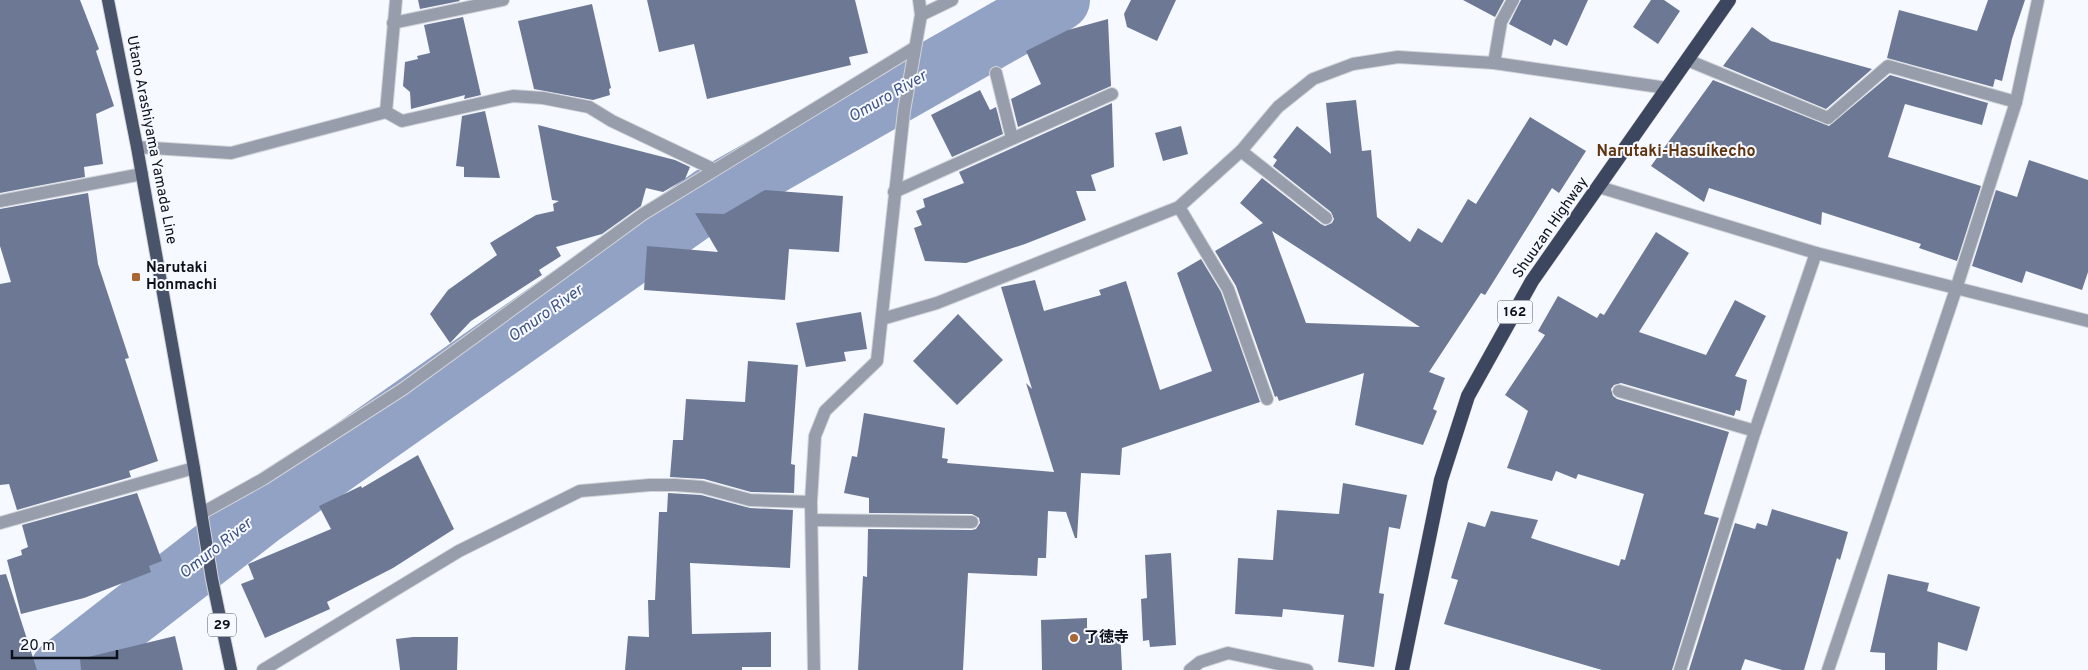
<svg xmlns="http://www.w3.org/2000/svg" width="2088" height="670" font-family="Overpass,'Noto Sans JP',sans-serif">
<style>
.lines{fill:none;stroke-linecap:round;stroke-linejoin:round}
.river{stroke:#92a2c5;stroke-width:62}
.building{fill:#6d7994;fill-rule:evenodd}
.service-casing{stroke:#d1d4da;stroke-width:14}
.minor-casing{stroke:#d1d4da;stroke-width:14}
.primary-casing{stroke:#d1d4da;stroke-width:14}
.trunk-casing{stroke:#d1d4da;stroke-width:15}
.service{stroke:#979daa;stroke-width:12}
.minor{stroke:#979daa;stroke-width:12}
.primary{stroke:#495369;stroke-width:12}
.trunk{stroke:#3c465e;stroke-width:14}
.poi-dot{fill:#a96733;stroke:#f6f9ff;stroke-width:2}
.labels{text-anchor:middle;dominant-baseline:central;stroke-width:4;stroke-linejoin:round;paint-order:stroke}
.shield{fill:#f6f9ff;stroke:#52565f;stroke-width:1}
.shield-label{font-size:14px;font-weight:bold;fill:#0c101a}
.street-label{font-size:15px;fill:#0c101a;stroke:#f6f9ff}
.poi-label{font-size:15px;font-weight:bold;fill:#0c101a;stroke:#f6f9ff;text-anchor:start}
.water-label{font-size:16px;font-style:italic;fill:#3e5283;stroke:#f6f9ff}
.neighbourhood-label{font-size:16px;font-weight:bold;fill:#60340f;stroke:#f6f9ff}
</style>
<rect width="100%" height="100%" fill="#f6f9ff"/>
<g class="lines">
<path class="river" d="M61,670L259,516L711,198L1059,0"/>
</g>
<g class="building">
<path d="M0,0H80L99,49L96,51L114,106L96,114L103,164L84,167L85,177L0,193Z"/>
<path d="M418,0H459L460,1L420,9Z"/>
<path d="M647,0H855L868,53L849,57L851,65L707,99L694,44L659,52Z"/>
<path d="M1131,0H1176L1157,41L1127,27L1124,14Z"/>
<path d="M1463,0H1504L1495,17Z"/>
<path d="M1521,0H1588L1567,46L1554,39L1551,46L1509,24Z"/>
<path d="M1651,0H1664L1680,11L1658,44L1633,27Z"/>
<path d="M1988,0H2025L2012,39L2002,81L1995,79L1993,87L1887,58L1899,10L1977,31Z"/>
<path d="M592,4L611,88L609,89L610,95L593,100L534,89L518,21Z"/>
<path d="M463,17L481,95L464,99L465,95L411,109L410,92L403,86L405,62L418,59L417,56L430,53L424,25Z"/>
<path d="M1108,19L1111,86L1018,127L1011,99L1041,84L1026,51L1068,30Z"/>
<path d="M1752,27L1771,41L1872,69L1826,109L1723,66Z"/>
<path d="M1890,75L1988,103L1982,125L1905,104L1888,157L1981,186L1957,261L1919,248L1921,244L1822,212L1821,225L1709,188L1704,202L1651,166L1713,80L1829,126Z"/>
<path d="M980,90L990,110L996,107L1003,134L952,157L931,115Z"/>
<path d="M1356,100L1362,151L1371,150L1377,217L1410,242L1418,228L1442,243L1468,199L1476,204L1530,117L1586,151L1559,193L1552,188L1485,295L1481,293L1429,372L1445,378L1433,409L1437,411L1423,445L1355,425L1364,373L1279,401L1277,396L1275,397L1236,286L1215,251L1263,223L1240,203L1262,178L1321,224L1325,226L1332,223L1334,219L1331,212L1273,166L1277,160L1273,157L1297,126L1331,154L1326,103ZM1272,231L1420,327L1306,323Z"/>
<path d="M1112,103L1114,167L1091,175L1096,191H1076L1086,220L1025,244L966,263L925,261L914,228L922,225L916,211L925,207L923,199L964,183L959,172Z"/>
<path d="M485,111L500,178L464,177V167L456,166L462,116Z"/>
<path d="M538,125L675,160L690,167L685,179L663,192L646,188L641,206L602,234L556,247L561,256L539,270L542,275L471,321L450,343L430,314L448,290L497,255L490,243L536,215L554,211L553,204L559,201L552,200Z"/>
<path d="M1181,126L1188,154L1163,161L1155,133Z"/>
<path d="M2029,160L2088,180V272L2082,290L2026,271L2022,283L1972,266L1996,190L2017,197Z"/>
<path d="M765,190L843,196L839,252L789,249L785,300L644,290L647,246L718,252L695,213L724,214Z"/>
<path d="M88,193L98,264L129,358L125,359L158,461L129,471L131,477L17,510L9,484L0,485V284L11,282L0,246V209Z"/>
<path d="M1656,232L1689,253L1639,332L1706,355L1735,300L1766,316L1735,376L1747,380L1740,411L1736,410L1734,416L1621,383L1614,385L1611,389L1613,396L1617,399L1729,432L1704,514L1719,518L1672,670H1602L1444,624L1458,580L1451,578L1468,522L1485,527L1491,511L1538,520L1531,538L1619,566L1621,559L1625,560L1644,494L1578,474L1576,479L1556,471L1552,481L1507,468L1528,411L1505,395L1545,335L1538,331L1558,296L1597,318L1600,313L1604,315Z"/>
<path d="M1201,259L1221,292L1260,402L1122,448L1120,475L1081,473L1077,538H1075L1066,512L1048,511L1046,558H1038L1037,576L968,573L963,670H858L863,576L867,577L868,529L972,530L976,529L980,523L979,518L972,514L869,513V498L844,493L852,456L857,457L864,413L945,428L942,458L948,459L947,463L1054,472L1026,383L1032,389L1001,287L1035,280L1044,311L1101,295L1099,290L1126,281L1160,390L1212,371L1177,273Z"/>
<path d="M861,312L867,349L844,352L846,361L806,367L796,323Z"/>
<path d="M958,314L1003,360L957,405L913,361Z"/>
<path d="M748,361L798,365L791,464L795,465L794,493L751,492L704,479L670,477L673,440H683L686,399L745,402Z"/>
<path d="M418,455L454,529L393,568L327,602L330,609L265,638L241,584L254,579L248,564L331,529L319,506L361,486L362,488Z"/>
<path d="M1343,483L1407,495L1400,529L1389,527L1379,593L1384,594L1374,667L1338,662L1344,615L1283,609L1282,617L1235,614L1238,558L1273,560L1277,510L1339,514Z"/>
<path d="M137,493L162,561L149,566L151,572L84,598L21,614L7,560L22,555L21,550L28,547L22,525Z"/>
<path d="M668,493L701,495L750,508L793,510L790,568L690,563L692,634L771,632V667H742V670H625L628,636L649,637L648,600H655L659,512H667Z"/>
<path d="M1772,509L1848,532L1840,560L1837,558L1804,670H1782L1745,659L1741,670H1689L1735,523L1755,529L1757,523L1767,526Z"/>
<path d="M1171,553L1176,645L1150,647L1149,640L1143,641L1141,599L1147,598L1145,555Z"/>
<path d="M6,574L37,670H0V575Z"/>
<path d="M1888,574L1929,583L1927,591L1980,607L1967,651L1938,642L1937,670H1885V653L1870,652Z"/>
<path d="M1087,618V630L1120,629L1122,670H1042L1041,620Z"/>
<path d="M175,636L183,670H81L80,659Z"/>
<path d="M413,637H458L457,670H400L396,639Z"/>
</g>
<g class="lines">
<g class="service-casing">
<g id="service">
<path d="M396,0L386,112L402,121L513,96L543,98L589,107L612,121L713,169"/>
<path d="M393,23L503,0"/>
<path d="M1687,60L1828,118L1888,66L2016,102"/>
<path d="M996,73L1012,138"/>
<path d="M1241,151L1326,218"/>
<path d="M894,192L1112,94"/>
<path d="M1179,207L1228,289L1267,399"/>
<path d="M1956,289L2016,102L2038,0"/>
<path d="M882,319L937,303L1179,207L1241,151L1278,107L1313,79L1353,64L1398,57L1494,63L1667,88"/>
<path d="M1619,391L1755,431"/>
<path d="M202,513L263,479L403,389L643,214L914,48"/>
<path d="M812,520L972,522"/>
<path d="M0,523L194,468"/>
<path d="M263,670L459,551L580,491L650,485H675L702,487L750,500L811,502"/>
<path d="M1190,670L1200,662L1228,653L1307,670"/>
<path d="M1680,670L1755,431L1816,253"/>
</g>
</g>
<g class="minor-casing">
<g id="minor">
<path d="M921,15L952,0"/>
<path d="M1494,63L1501,22L1513,0"/>
<path d="M137,147L231,153L386,112"/>
<path d="M1599,187L1816,253L2088,321"/>
<path d="M0,201L142,174"/>
<path d="M814,670L811,502L815,436L825,411L877,361L904,111L921,15L919,0"/>
<path d="M1828,670L1956,289"/>
</g>
</g>
<g class="primary-casing">
<path id="primary" d="M108,0L137,147L194,468L212,579L231,670"/>
</g>
<g class="trunk-casing">
<path id="trunk" d="M1402,670L1441,480L1468,396L1532,281L1729,0"/>
</g>
<use href="#service" class="service"/>
<use href="#minor" class="minor"/>
<use href="#primary" class="primary"/>
<use href="#trunk" class="trunk"/>
</g>
<g class="poi-dot">
<rect x="131" y="272" width="10" height="10" rx="2.5"/>
<circle cx="1074" cy="638" r="5"/>
</g>
<g class="labels">
<g class="shield">
<rect x="1497.5" y="300.5" width="35" height="23" rx="4"/>
<rect x="208" y="613.5" width="28" height="23" rx="4"/>
</g>
<g class="shield-label">
<text x="1515" y="312">162</text>
<text x="222" y="625">29</text>
</g>
<g class="street-label">
<text transform="translate(151 140) rotate(79)">Utano Arashiyama Yamada Line</text>
<text transform="translate(1551 228) rotate(-55)">Shuuzan Highway</text>
</g>
<g class="poi-label">
<text x="146" y="268">Narutaki<tspan x="146" dy="17">Honmachi</tspan></text>
<text x="1084" y="638">了徳寺</text>
</g>
<g class="water-label">
<text transform="translate(888 97) rotate(-30)">Omuro River</text>
<text transform="translate(546 314) rotate(-35)">Omuro River</text>
<text transform="translate(216 549) rotate(-38)">Omuro River</text>
</g>
<g class="neighbourhood-label">
<text x="1676" y="152">Narutaki-Hasuikecho</text>
</g>
</g>
<path d="M12 650v8h105v-8" fill="none" stroke="#0c101a" stroke-width="2.5"/>
<text x="20" y="650" font-size="15" fill="#0c101a" stroke="#f6f9ff" stroke-width="4" paint-order="stroke">20 m</text>
</svg>
